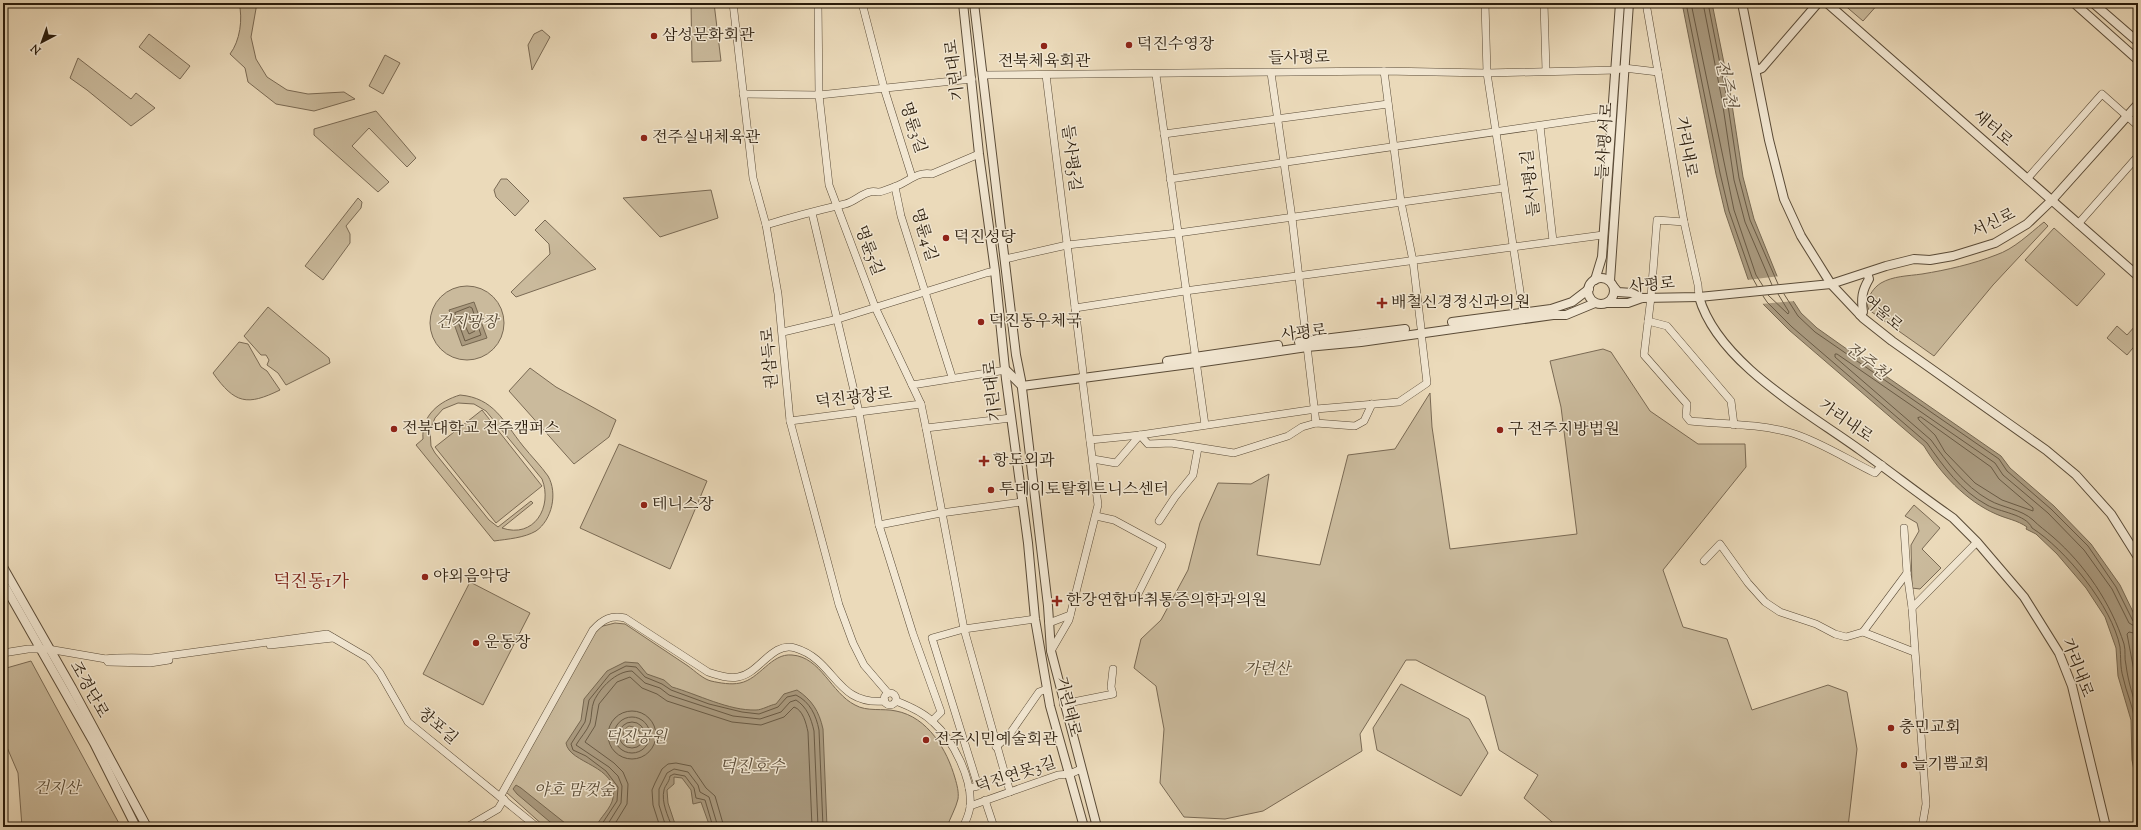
<svg xmlns="http://www.w3.org/2000/svg" width="2141" height="830" font-family="'Sorts Mill Goudy','Noto Serif KR',serif">
<style>
.green{fill:#caba9c;stroke:#7a6a54;fill-rule:evenodd}
.water{fill:#a9997e;stroke:#766750;fill-rule:evenodd}
.pier{fill:#ebdaba}
.lines{fill:none;stroke-linecap:round;stroke-linejoin:round}
.shore{stroke:#695a44;stroke-width:1}
.minor-casing{stroke:#5a4b37;stroke-width:8}
.tertiary-casing{stroke:#5a4b37;stroke-width:10}
.minor{stroke:#f2e7d2;stroke-width:7}
.tertiary{stroke:#f2e7d2;stroke-width:8}
.poi-dot{fill:#8f2418;stroke:#f2e7d2;stroke-width:1.5}
.labels{text-anchor:middle;dominant-baseline:central;stroke-width:3;stroke-linejoin:round;paint-order:stroke}
.poi-label{font-size:16px;fill:#291b0b;stroke:#f2e7d2;text-anchor:start}
.street-label{font-size:16px;fill:#291b0b;stroke:#f2e7d2}
.park-label{font-size:16px;font-style:italic;fill:#594b36;stroke:#f2e7d2}
.water-label{font-size:17px;font-style:italic;fill:#5c4d39;stroke:#f2e7d2}
.quarter-label{font-size:18px;fill:#7a1f14;stroke:#f2e7d2}
</style>
<rect width="100%" height="100%" fill="#ebdaba"/>
<filter id="stains"><feTurbulence type="fractalNoise" baseFrequency=".005" numOctaves="4"/><feColorMatrix values="0 0 0 0 .2 0 0 0 0 .09 0 0 0 0 .02 0 0 0 .5 -.17"/></filter>
<radialGradient id="worn" r=".72"><stop offset=".6" stop-color="#630" stop-opacity="0"/><stop offset="1" stop-color="#630" stop-opacity=".3"/></radialGradient>
<g class="green">
<path d="M239,3H257L251,37L256,59L267,77L287,90L308,94L344,92L355,99L314,111L276,104L248,82L245,68L230,54C240,41 243,19 239,3Z"/>
<path d="M691,3H714L721,61L692,62Z"/>
<path d="M1842,3H1879L1863,21Z"/>
<path d="M542,30L550,37L532,70L528,45L534,34Z"/>
<path d="M149,34L190,66L180,79L139,47Z"/>
<path d="M385,55L400,63L383,94L369,86Z"/>
<path d="M78,58L131,99L136,93L155,108L131,126L87,90L70,78Z"/>
<path d="M376,111L416,158L407,167L369,128L352,146L389,182L378,192L314,135V129Z"/>
<path d="M501,179H507L529,201L515,216L496,197L494,190Z"/>
<path d="M711,190L718,218L660,237L623,198Z"/>
<path d="M358,198L362,202L361,208L346,226L350,234V243L323,280L305,266Z"/>
<path d="M545,220L596,269L516,297L511,292L550,254L549,244L535,230Z"/>
<path d="M2044,222L2048,226L1993,285L1934,356L1869,310L1866,302C1870,295 1873,288 1881,283C1893,276 1908,276 1922,274C1947,270 1973,264 1996,255C2014,249 2029,234 2044,222Z"/>
<path d="M2054,228L2105,274L2077,306L2025,260Z"/>
<circle cx="467" cy="323" r="37"/>
<path d="M268,307L329,358L330,363L286,385L278,373L267,365L269,360L266,355H261L244,336Z"/>
<path d="M2136,325L2138,326V342L2127,355L2107,338L2117,326L2127,335Z"/>
<path d="M239,342L248,344L261,367L267,371L280,390C247,406 235,404 213,373Z"/>
<path d="M1603,349L1611,352L1650,411L1698,444H1745L1746,467L1663,570L1683,627L1727,639L1752,710L1828,685L1847,692L1857,749L1848,827H1558L1524,798L1538,775L1499,750L1485,696L1416,660H1406L1360,734L1362,751L1263,811L1225,819L1184,817L1160,783L1164,729L1156,686L1134,668L1141,639L1161,620L1188,570L1200,523L1218,483L1251,484L1269,474L1257,555L1320,565L1348,455L1395,449L1430,393L1432,427L1450,549L1577,534L1561,407L1550,361Z"/>
<path d="M530,368L556,387L616,420L609,437L574,464L509,391Z"/>
<path d="M460,395C494,398 503,421 523,446C531,456 541,466 548,476C558,493 552,520 536,531C524,538 508,539 494,541L416,445L423,439C421,415 440,401 460,395ZM458,403L474,404L486,411L542,479C553,507 534,539 502,528L533,503L531,501L498,527L489,520L435,453L431,446L430,430L435,418L443,409Z"/>
<path d="M482,410L542,486L496,523L435,447Z"/>
<path d="M619,444L707,481L670,569L580,528Z"/>
<path d="M1914,505L1940,528L1922,549L1941,568L1920,589L1912,588L1911,545L1919,531L1917,523L1905,516Z"/>
<path d="M470,582L530,613L483,705L423,674Z"/>
<path d="M615,623L625,624C646,638 667,652 688,666C695,671 703,679 711,681C720,683 731,685 740,683C760,679 771,653 792,655C821,657 831,693 855,705C867,712 883,708 896,711C928,717 947,750 955,778C957,785 959,792 958,799C956,808 950,818 947,827H545L506,792L593,633L599,627Z"/>
<path d="M31,661L121,827H22L18,773L3,738V669Z"/>
<path d="M1401,684L1469,719L1488,753L1461,796L1377,750L1373,728Z"/>
</g>
<g class="water">
<path d="M1682,3H1712L1731,98L1743,177L1754,219L1777,276L1801,313L1817,328L1841,345L2001,456L2010,468L2054,506L2091,544L2120,585L2135,616L2138,624V791L2132,760L2131,720L2118,676L2116,648L2105,617L2086,588L2057,554L2036,534L2026,529L2027,527C2017,520 2007,519 1996,514C1966,501 1940,473 1924,446L1789,330L1764,305L1748,279L1725,212L1716,174Z"/>
<path d="M474,302L487,338L462,346L449,310Z"/>
<path d="M625,662L638,663L647,674L664,680L672,687C697,694 729,711 756,710C762,710 770,705 776,704L784,694L797,690C812,700 819,711 823,729L827,827H710L701,802L693,804L691,790L682,778L674,777V784L667,790L668,803L676,827H596C600,817 611,809 613,798C619,765 569,764 566,743L581,720L584,699L607,671ZM629,726L637,728L640,733L639,739L633,743L625,741C622,735 623,729 629,726Z"/>
<path d="M516,785L521,788L570,827H556L517,794L513,789Z"/>
</g>
<path class="pier" d="M1780,276L1795,301L1761,304L1747,280Z"/>
<g class="lines">
<g class="shore">
<path d="M1686,3L1720,173L1729,211L1752,277L1757,286"/>
<path d="M1691,3L1734,210L1756,275L1763,286"/>
<path d="M1703,3L1722,100L1734,180L1745,222L1772,285"/>
<path d="M1708,3L1727,99L1739,178L1750,220L1778,284"/>
<path d="M1784,294L1798,316L1815,332L1999,459L2007,471L2051,509L2088,546L2116,587L2133,621L2138,623"/>
<path d="M1768,295L1788,314L1789,312L1778,294"/>
<path d="M1763,296L1767,302L1792,327L1927,443C1943,466 1961,491 1987,505C1999,512 2026,514 2032,528C2065,549 2112,606 2120,647C2121,657 2120,667 2123,677C2126,692 2133,706 2135,721C2138,737 2135,753 2138,769"/>
<path d="M470,307L472,308L481,335L465,341L455,313Z"/>
<path d="M467,313L469,315L475,331L469,334L461,317Z"/>
<path d="M1921,417L1991,467L1999,479L2033,508V511L2002,500L1975,483L1945,452L1935,435L1919,420L1918,418Z"/>
<path d="M2138,628L2129,623L2112,589L2084,550L2048,513L2003,475L1995,463L1837,354H1835V357L1931,440C1947,462 1964,486 1989,500C2003,508 2021,509 2033,520C2039,526 2046,531 2053,537C2085,565 2111,603 2124,644C2126,651 2124,658 2126,665C2128,681 2133,697 2138,712"/>
<path d="M2138,634L2129,632L2127,634L2138,692"/>
<circle cx="632" cy="735" r="24"/>
<circle cx="632" cy="735" r="18"/>
<circle cx="632" cy="735" r="13"/>
<path d="M600,827L617,801L618,787L606,771L586,756L573,750L571,744L585,722L589,700L610,674L626,666L636,667L645,677L662,684L671,690L709,704L742,712L759,714L778,707L787,697L796,695C810,702 816,715 819,730L823,827"/>
<path d="M606,827L621,803L622,786L618,776L609,767L576,745C580,738 587,731 590,723C592,716 591,708 594,701C600,688 616,671 632,671L645,683L660,688L669,695L733,716L760,719L781,712L790,702L796,700C807,707 811,718 814,731L818,827"/>
<path d="M613,827L627,804L628,784L623,772L614,763L585,742L595,726L599,704L617,682L630,677L642,688L657,694L667,701L732,722L761,725L784,717L794,707C803,710 806,723 808,732L812,827"/>
<path d="M660,827L653,805L652,790L655,783L662,769L668,764L676,763L691,766L706,788L715,796L724,827"/>
<path d="M666,827L659,805V789L667,773L674,769L688,772L698,785L700,792L709,797L718,827"/>
<path d="M672,827C668,816 661,802 664,790C665,785 669,783 670,776L674,774L685,776L694,788L696,798L705,800L713,827"/>
</g>
<g class="minor-casing">
<g id="minor">
<path d="M733,3L753,178L766,225L778,294L790,421L839,605L853,643L864,665L888,693"/>
<path d="M818,3L819,95L829,185L875,307L912,385"/>
<path d="M862,3L884,88L912,177"/>
<path d="M1485,3L1487,73L1523,311"/>
<path d="M1544,3L1546,71"/>
<path d="M1646,3L1684,222L1698,285L1699,297"/>
<path d="M1384,71L1401,202L1413,261L1421,328"/>
<path d="M1271,73L1292,218L1316,423"/>
<path d="M983,75L1384,71L1487,73L1617,70L1624,68L1658,72"/>
<path d="M1046,75L1083,372"/>
<path d="M1156,75L1205,425"/>
<path d="M743,94L819,95L972,79"/>
<path d="M1540,126L1553,241"/>
<path d="M1164,134L1388,104"/>
<path d="M1170,179L1611,115"/>
<path d="M2027,179L2102,94L2138,126"/>
<path d="M895,187L901,216L952,377"/>
<path d="M812,213L859,412L879,525L913,634L941,712L932,721"/>
<path d="M1684,222L1657,220L1651,297L1644,355L1687,404L1686,416L1690,421C1723,424 1760,424 1792,433C1821,442 1848,460 1875,473L1882,465"/>
<path d="M2078,224L2138,156"/>
<path d="M766,225C792,217 819,210 845,204C854,202 861,194 870,192C873,191 876,192 879,192C885,191 893,187 899,185C910,180 919,171 932,174L979,154"/>
<path d="M1005,259L1067,245L1178,233L1504,188"/>
<path d="M1075,308L1185,291L1603,235"/>
<path d="M1648,321L1667,326L1731,401L1734,425"/>
<path d="M783,332L838,319L986,273L995,271"/>
<path d="M921,404L926,428L1011,418"/>
<path d="M790,421L921,404L912,385L1006,370"/>
<path d="M926,428L964,629L1010,792"/>
<path d="M1090,440L1140,435L1316,409L1399,402L1427,383L1421,332"/>
<path d="M1093,459L1116,463L1140,435L1148,444L1171,443L1234,453L1288,436L1302,427L1316,423L1355,426L1364,421L1372,404"/>
<path d="M1096,516L1114,520L1162,546L1137,596"/>
<path d="M1159,521L1175,497L1193,475L1198,448"/>
<path d="M879,525L941,513L1022,502"/>
<path d="M1904,528L1907,573L1912,608"/>
<path d="M1704,561L1720,544L1748,583L1765,602L1780,612L1816,624L1835,634L1846,637L1863,632L1907,573"/>
<path d="M1049,623L1070,615"/>
<path d="M1863,632L1914,652"/>
<path d="M270,645L333,638"/>
<path d="M1051,651L1069,620L1098,505L1082,377"/>
<path d="M3,653L28,649H48L106,659L108,662L150,663L169,660"/>
<path d="M106,659C109,657 144,658 152,658L327,634L368,658L380,673L408,722L537,827"/>
<circle cx="890" cy="699" r="6"/>
<path d="M896,701C909,706 923,712 933,722C953,740 973,779 970,807C969,814 966,821 963,827"/>
<path d="M1063,704L1113,694L1111,687L1113,669"/>
<path d="M996,747L1009,735L1039,692L1047,689"/>
<path d="M969,788L978,786L932,638L964,629L1035,619"/>
<path d="M500,797L593,630C603,619 611,615 625,618L708,672C717,675 728,679 738,677C759,674 772,641 795,648C836,660 835,706 885,701"/>
<path d="M985,800L994,827"/>
<path d="M970,806L1058,775L1070,774L1081,769"/>
<path d="M467,827L498,809L504,799"/>
<path d="M1922,827L1926,804L1912,608L1977,542"/>
</g>
</g>
<g class="tertiary-casing">
<g id="tertiary">
<path d="M963,3L979,154L995,271L1006,379L1028,543L1035,619L1050,706L1084,827"/>
<path d="M974,3L1016,355L1021,380L1048,606L1051,651L1097,827"/>
<path d="M1742,3L1769,140L1784,199L1801,236L1831,284L1863,318L1892,341L2046,450L2076,475L2111,514L2138,557"/>
<path d="M1827,3L2138,276"/>
<path d="M2074,3L2138,60"/>
<path d="M2093,3L2138,42"/>
<path d="M1757,70L1762,68L1818,3"/>
<circle cx="1601" cy="291" r="13"/>
<path d="M1595,280L1602,257L1620,3"/>
<path d="M1610,281L1629,3"/>
<path d="M1614,287L1618,292L1632,293L1642,298"/>
<path d="M1699,297C1718,363 1806,411 1860,450C1891,472 1921,496 1953,518L1977,542L2024,597L2059,653L2072,686L2106,827"/>
<path d="M1607,303H1628L1642,298L1699,297L1831,284L1886,266L1914,259L1930,260L1953,256L1995,243L2027,224L2052,200L2138,104"/>
<path d="M1860,315L1863,312C1861,298 1862,291 1869,279L1867,273"/>
<path d="M1452,322L1551,309L1572,302L1589,289"/>
<path d="M1299,342L1405,329"/>
<path d="M1167,361L1278,345"/>
<path d="M1006,370L1022,386L1197,363L1307,347L1361,342L1553,315H1566L1595,303"/>
<path d="M3,567L72,688L147,827"/>
<path d="M3,583L94,743L136,827"/>
</g>
</g>
<use href="#minor" class="minor"/>
<use href="#tertiary" class="tertiary"/>
</g>
<g class="poi-dot">
<circle cx="654" cy="36" r="4"/>
<circle cx="1129" cy="45" r="4"/>
<circle cx="1044" cy="46" r="4"/>
<circle cx="644" cy="138" r="4"/>
<circle cx="946" cy="238" r="4"/>
<path d="M1380 297h4v4h4v4h-4v4h-4v-4h-4v-4h4z"/>
<circle cx="981" cy="322" r="4"/>
<circle cx="394" cy="429" r="4"/>
<circle cx="1500" cy="430" r="4"/>
<path d="M982 455h4v4h4v4h-4v4h-4v-4h-4v-4h4z"/>
<circle cx="991" cy="490" r="4"/>
<circle cx="644" cy="505" r="4"/>
<circle cx="425" cy="577" r="4"/>
<path d="M1055 595h4v4h4v4h-4v4h-4v-4h-4v-4h4z"/>
<circle cx="476" cy="643" r="4"/>
<circle cx="1891" cy="728" r="4"/>
<circle cx="926" cy="740" r="4"/>
<circle cx="1904" cy="765" r="4"/>
</g>
<g class="labels">
<g class="poi-label">
<text x="662" y="36">삼성문화회관</text>
<text x="1137" y="45">덕진수영장</text>
<text x="1044" y="62" text-anchor="middle">전북체육회관</text>
<text x="652" y="138">전주실내체육관</text>
<text x="954" y="238">덕진성당</text>
<text x="1391" y="303">배철신경정신과의원</text>
<text x="989" y="322">덕진동우체국</text>
<text x="402" y="429">전북대학교 전주캠퍼스</text>
<text x="1508" y="430">구 전주지방법원</text>
<text x="993" y="461">항도외과</text>
<text x="999" y="490">투데이토탈휘트니스센터</text>
<text x="652" y="505">테니스장</text>
<text x="433" y="577">야외음악당</text>
<text x="1066" y="601">한강연합마취통증의학과의원</text>
<text x="484" y="643">운동장</text>
<text x="1899" y="728">충민교회</text>
<text x="934" y="740">전주시민예술회관</text>
<text x="1912" y="765">늘기쁨교회</text>
</g>
<g class="street-label">
<text transform="translate(1299 59) rotate(-1)">들사평로</text>
<text transform="translate(956 70) rotate(-97)">기린대로</text>
<text transform="translate(912 128) rotate(72)">명륜3길</text>
<text transform="translate(1992 129) rotate(41)">새터로</text>
<text transform="translate(1606 141) rotate(-86)">들사평서로</text>
<text transform="translate(1685 147) rotate(80)">가리내로</text>
<text transform="translate(1070 158) rotate(83)">들사평5길</text>
<text transform="translate(1532 183) rotate(-96)">들사평1길</text>
<text transform="translate(1994 224) rotate(-26)">서신로</text>
<text transform="translate(923 235) rotate(73)">명륜4길</text>
<text transform="translate(868 251) rotate(69)">명륜5길</text>
<text transform="translate(1652 286) rotate(-5)">사평로</text>
<text transform="translate(1882 314) rotate(41)">여울로</text>
<text transform="translate(1304 334) rotate(-7)">사평로</text>
<text transform="translate(771 358) rotate(-95)">권삼득로</text>
<text transform="translate(994 391) rotate(-96)">기린대로</text>
<text transform="translate(854 399) rotate(-7)">덕진광장로</text>
<text transform="translate(1845 422) rotate(35)">가리내로</text>
<text transform="translate(2076 668) rotate(69)">가리내로</text>
<text transform="translate(88 690) rotate(61)">조경단로</text>
<text transform="translate(1067 707) rotate(76)">기린대로</text>
<text transform="translate(437 727) rotate(41)">창포길</text>
<text transform="translate(1016 776) rotate(-18)">덕진연못3길</text>
</g>
<g class="park-label">
<text x="467" y="323">건지광장</text>
<text x="1267" y="670">가련산</text>
<text x="636" y="738">덕진공원</text>
<text x="57" y="789">건지산</text>
<text x="574" y="791">야호 맘껏숲</text>
</g>
<g class="water-label">
<text transform="translate(1725 84) rotate(78)">전주천</text>
<text transform="translate(1866 362) rotate(38)">전주천</text>
<text x="752" y="768">덕진호수</text>
</g>
<g class="quarter-label">
<text x="311" y="583">덕진동1가</text>
</g>
</g>
<rect width="2141" height="830" fill="none" stroke="#ebdaba" stroke-width="16"/>
<rect x="4" y="4" width="2133" height="822" fill="none" stroke="#291b0b" stroke-width="2"/>
<rect x="8" y="8" width="2125" height="814" fill="none" stroke="#291b0b"/>
<g transform="translate(42 42) rotate(221)" stroke="#f2e7d2" stroke-width="3" paint-order="stroke">
<path d="M0-3L7 15L0 10L-7 15Z" fill="#291b0b"/>
<text y="-6" font-size="11" font-weight="bold" text-anchor="middle" fill="#291b0b">N</text>
</g>
<rect width="100%" height="100%" filter="url(#stains)"/>
<rect width="100%" height="100%" fill="url(#worn)"/>
</svg>
